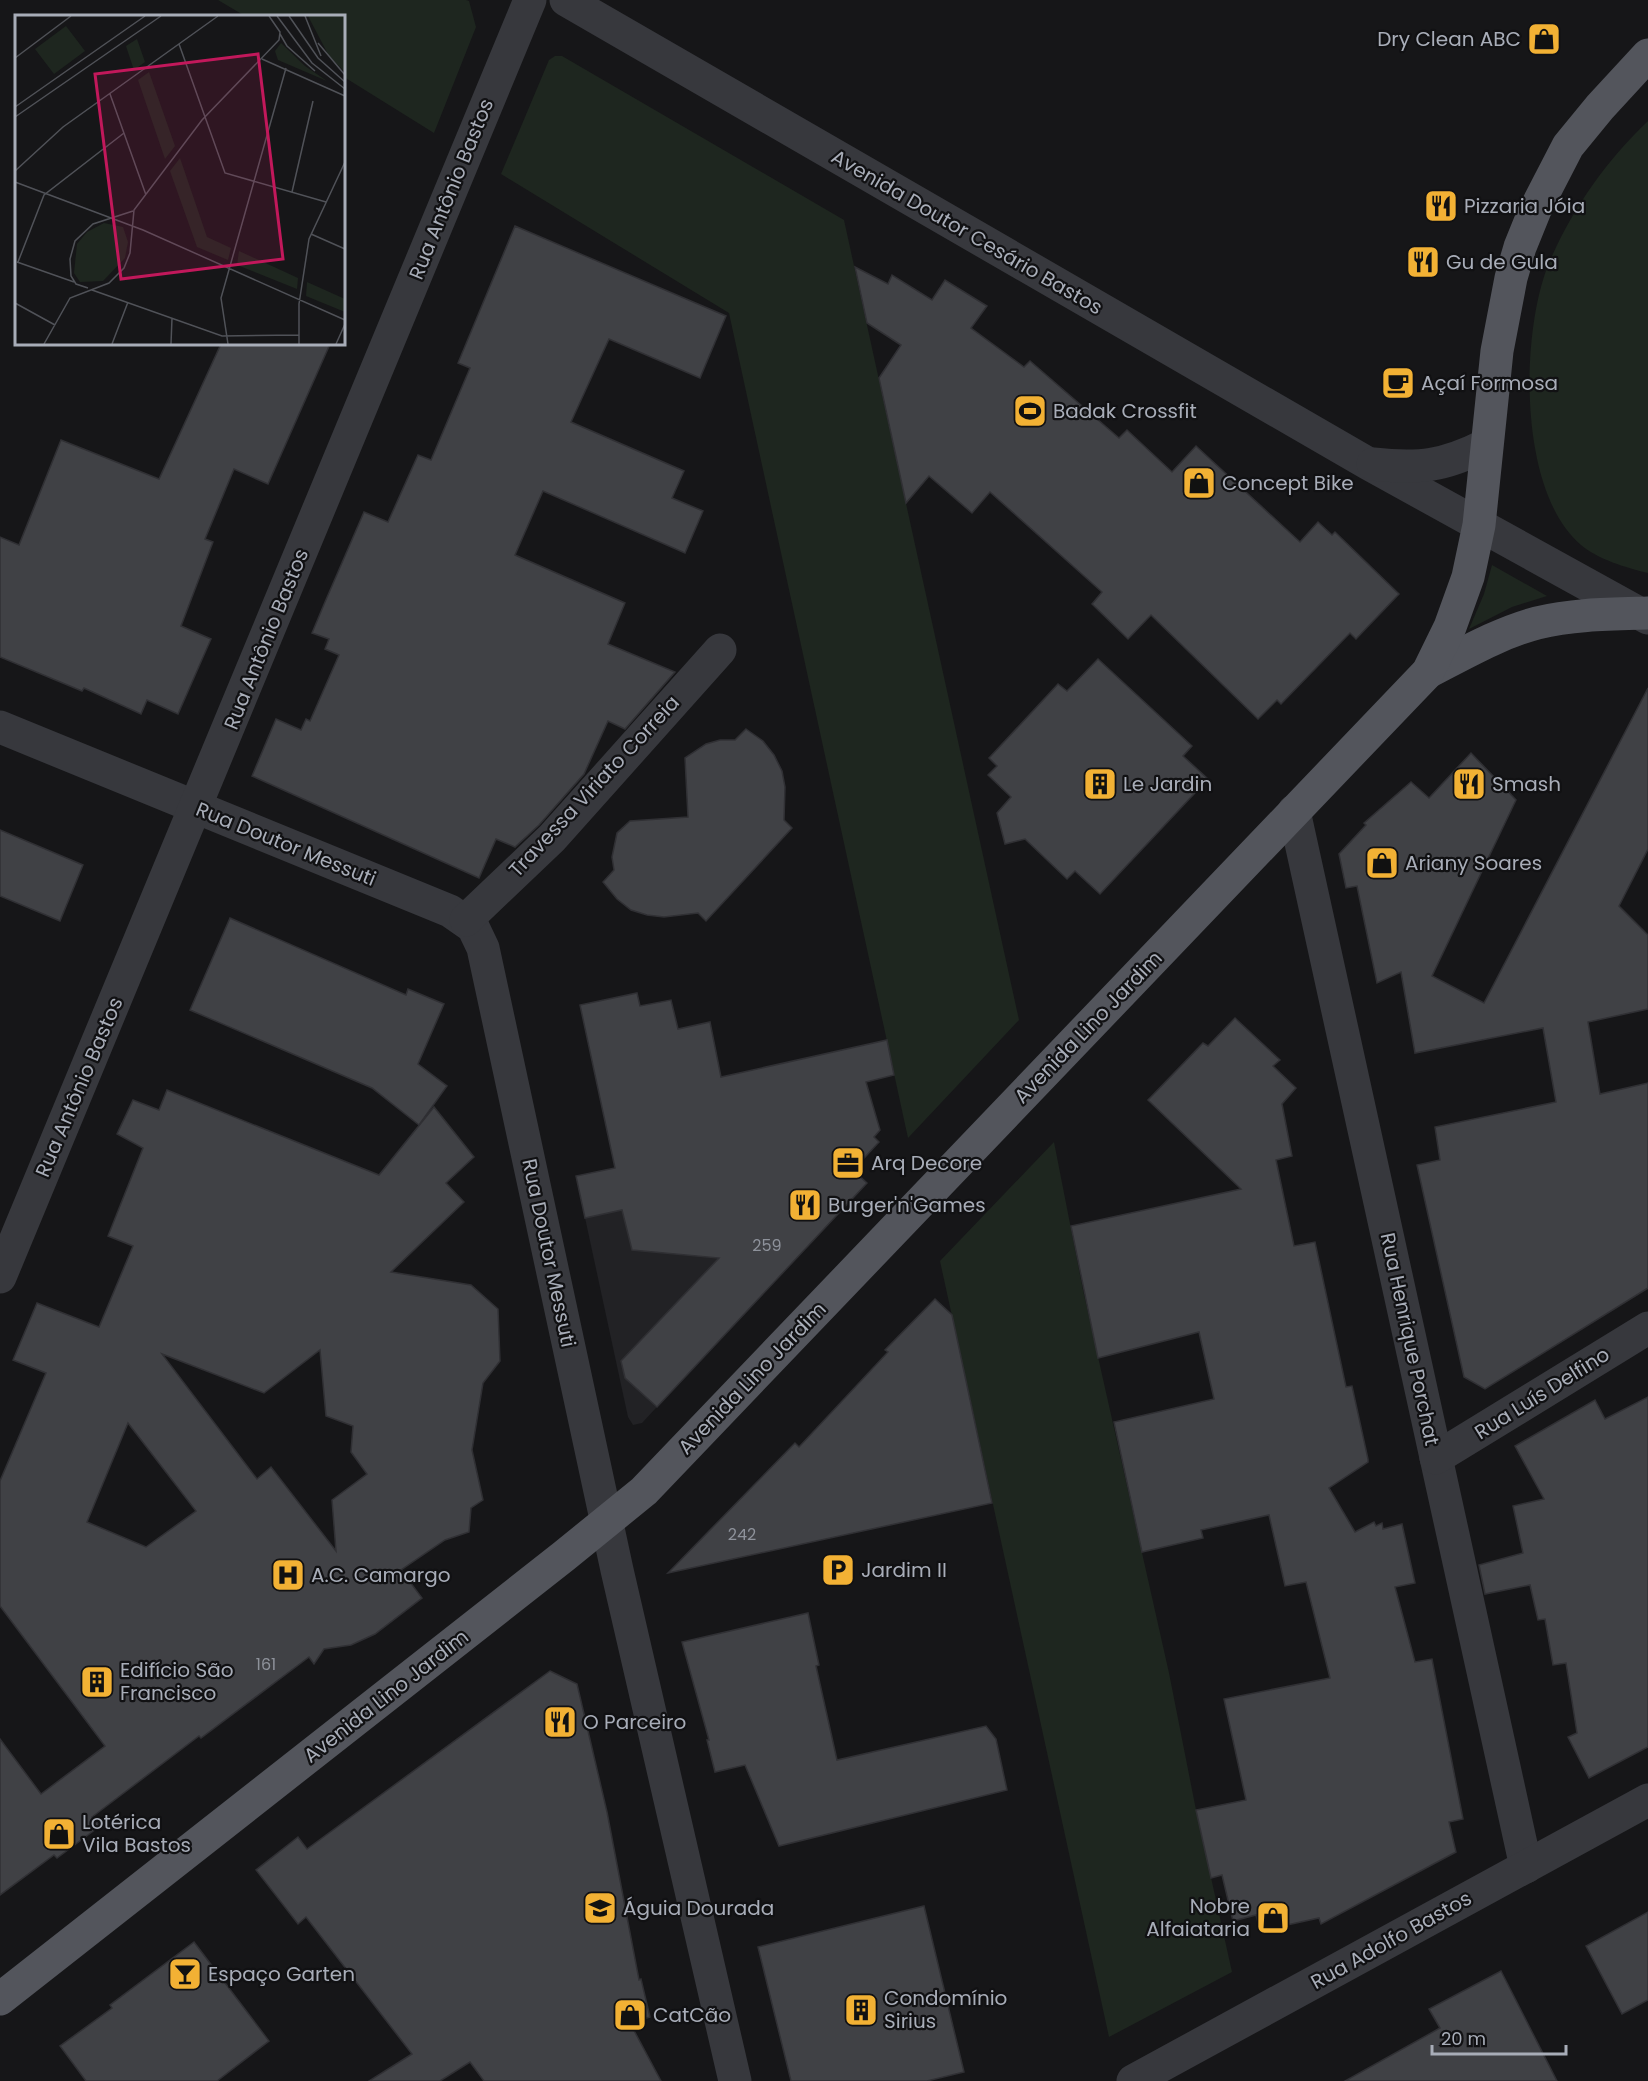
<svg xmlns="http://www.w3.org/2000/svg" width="1648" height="2081" font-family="Poppins,sans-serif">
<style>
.built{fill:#222225}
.green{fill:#1e261f}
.building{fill:#404145;stroke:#303034;stroke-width:1.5;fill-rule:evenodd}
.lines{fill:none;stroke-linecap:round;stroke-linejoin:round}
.minor{stroke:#37383d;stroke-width:33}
.major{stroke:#53555c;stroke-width:33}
.labels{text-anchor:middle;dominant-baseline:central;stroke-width:4.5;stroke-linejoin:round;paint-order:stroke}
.number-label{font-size:16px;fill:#8e929b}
.poi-label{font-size:20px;fill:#a8adb8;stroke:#111113;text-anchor:start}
.street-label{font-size:20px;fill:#a8adb8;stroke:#111113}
.inset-road{fill:none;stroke:#505258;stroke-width:1.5}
.view{fill:#c2185b;fill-opacity:0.15;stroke:#c2185b;stroke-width:3}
.inset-edge{fill:none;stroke:#a8adb8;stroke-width:3}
</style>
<rect width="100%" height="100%" fill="#161618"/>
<path class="built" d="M642,1162L769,1286L642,1423L633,1425L628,1417L576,1176Z"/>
<g class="green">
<path d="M218,0H466L469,1L476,27L434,133L344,77V16H245Z"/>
<path d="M555,56H562L844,220L1019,1020L908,1138L729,313L501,174L549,60Z"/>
<path d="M1648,121V573C1627,568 1597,559 1581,545C1518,492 1520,333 1549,263C1572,209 1606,161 1648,121Z"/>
<path d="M1492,565L1547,596L1512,607L1469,629L1484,594Z"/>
<path d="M1054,1142L1083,1290L1169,1673L1196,1810L1232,1972L1109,2037L940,1261Z"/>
</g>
<g class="building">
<path d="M515,226L726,316L700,378L609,339L571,422L684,471L672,498L703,511L685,553L543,491L515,555L625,603L608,644L675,672L625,729L608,721L584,774L539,825L515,847L496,839L479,878L252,776L276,719L301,730L306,719L310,721L339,655L325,649L329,639L312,633L325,602L364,512L388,522L418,455L431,460L470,368L458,363Z"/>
<path d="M855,267L888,284L892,275L932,300L945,280L987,306L971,328L1024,367L1030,361L1119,438L1127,430L1172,472L1196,446L1300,542L1318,522L1332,535L1335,532L1399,594L1356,639L1350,633L1281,704L1277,700L1258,719L1151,615L1128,639L1092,604L1102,592L990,492L972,513L929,476L906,503L879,378L901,345L867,323Z"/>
<path d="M221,344H330L268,484L234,469L205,539L213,542L181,626L211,639L178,714L147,700L141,714L84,688L82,691L0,657V537L19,545L61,440L159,479Z"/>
<path d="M1098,659L1192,746L1183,756L1208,779L1100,894L1075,871L1067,879L1025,839L1005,844L997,813L1011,797L988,775L997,766L989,758L1058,684L1067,691Z"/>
<path d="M1648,688V849L1619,906L1648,935V1009L1588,1022L1600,1094L1648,1083V1288L1485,1389L1464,1377L1417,1165L1440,1160L1435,1127L1556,1102L1543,1028L1415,1053L1401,972L1377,983L1357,886L1346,888L1339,854L1366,825L1364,823L1411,782L1429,798L1471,753L1516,800L1432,976L1484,1003Z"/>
<path d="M746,729L763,741L774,755L782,771L785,787L784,820L792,828L706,921L698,913L664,917L647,915L631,910L617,899L603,882L614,870L612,857L617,833L630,821L688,817L685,758L706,744L720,740H735Z"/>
<path d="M0,830L83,865L60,921L0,896Z"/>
<path d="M230,918L406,995L408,989L444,1004L418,1064L447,1086L419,1125L372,1088L190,1010Z"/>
<path d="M637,993L640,1006L671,1000L678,1029L710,1022L721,1077L887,1040L894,1075L866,1082L880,1130L874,1137L879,1142L853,1170L867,1183L657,1407L625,1378L621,1361L719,1258L632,1250L622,1210L585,1218L576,1176L615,1168L580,1005Z"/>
<path d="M1235,1018L1280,1060L1273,1066L1296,1088L1282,1104L1292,1156L1276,1160L1294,1246L1315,1242L1346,1387L1352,1386L1368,1459V1462L1329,1488L1355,1532L1374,1522L1376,1526L1382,1523L1383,1529L1402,1524L1415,1583L1395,1587L1415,1662L1432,1659L1463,1819L1449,1822L1456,1852L1321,1924L1319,1918L1260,1931L1256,1915L1233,1921L1222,1875L1211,1878L1196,1810L1246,1800L1224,1699L1330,1678L1306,1582L1285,1586L1269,1515L1201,1530L1203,1538L1142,1552L1114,1422L1214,1399L1199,1332L1098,1358L1071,1226L1241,1189L1148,1100L1203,1043L1208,1046Z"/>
<path d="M167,1090L379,1175L434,1107L474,1157L446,1183L464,1202L391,1272L471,1285L498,1309L500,1361L483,1383L472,1450L483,1500L471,1508L469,1532L445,1540L401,1570L422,1598L375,1634L351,1645L324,1649L314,1664L309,1657L201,1738L199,1736L92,1817L100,1826L57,1858L54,1855L0,1895V1739L41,1794L105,1746L0,1606V1481L46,1373L13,1360L37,1303L99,1327L133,1246L108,1236L143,1148L117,1134L133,1100L159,1110ZM320,1350L326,1416L353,1426L351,1452L367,1474L332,1500L336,1551L271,1467L257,1479L162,1354L264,1393ZM128,1423L196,1511L146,1547L87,1522Z"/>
<path d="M935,1299L952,1315L992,1503L668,1573L795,1443L799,1447L888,1352L885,1350Z"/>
<path d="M1648,1397V1747L1589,1778L1568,1737L1577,1733L1566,1663L1553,1665L1545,1619L1538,1620L1530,1585L1485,1594L1479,1565L1523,1553L1513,1506L1544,1499L1515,1446L1595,1400L1605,1419Z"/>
<path d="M808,1613L819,1665L816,1666L837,1760L986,1726L996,1739L1007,1790L779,1846L745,1765L715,1772L707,1740H709L682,1642Z"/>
<path d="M550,1671L577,1684L607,1812L639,1980L641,1979L650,2017L630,2023L661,2081H484L470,2062L440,2081H369L412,2054L306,1917L298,1924L256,1870L298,1837L307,1849Z"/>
<path d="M924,1906L964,2072L927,2081H791L758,1947Z"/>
<path d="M1648,1912V2000L1622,2014L1586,1946Z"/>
<path d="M194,1942L269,2041L217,2081H86L60,2046L112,2008L110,2005Z"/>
<path d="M1501,1971L1557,2081H1345L1440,2028L1429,2009Z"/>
</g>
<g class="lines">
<g class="minor">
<path d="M566,0L1369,464L1648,618"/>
<path d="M1373,464C1420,469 1444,466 1486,445"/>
<path d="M0,727L450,911L473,927L483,948L617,1570L735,2081"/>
<path d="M1294,811L1526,1867"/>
<path d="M466,920L552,838L720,650"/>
<path d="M0,1277L530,0"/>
<path d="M1436,1458L1648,1328"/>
<path d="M1133,2081L1648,1800"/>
</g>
<g class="major">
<path d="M1428,672C1463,654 1499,633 1537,623C1573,614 1612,614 1648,613"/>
<path d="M0,1999L564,1556L644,1491L1428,672L1450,627L1468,577L1479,525L1497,351L1511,278L1520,247L1535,210L1568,146L1600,107L1648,55"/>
</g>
</g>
<defs>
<g id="shop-square" transform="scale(1.725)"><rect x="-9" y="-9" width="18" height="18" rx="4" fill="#f2b134" stroke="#111113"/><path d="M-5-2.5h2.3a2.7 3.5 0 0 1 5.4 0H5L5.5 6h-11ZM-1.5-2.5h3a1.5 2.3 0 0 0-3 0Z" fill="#111"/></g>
<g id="restaurant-square" transform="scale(1.725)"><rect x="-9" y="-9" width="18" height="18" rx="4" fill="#f2b134" stroke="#111113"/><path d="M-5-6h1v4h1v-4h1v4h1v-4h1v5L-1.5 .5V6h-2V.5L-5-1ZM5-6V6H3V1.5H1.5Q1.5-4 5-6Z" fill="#111"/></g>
<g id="cafe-square" transform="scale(1.725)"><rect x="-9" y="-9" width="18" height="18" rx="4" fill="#f2b134" stroke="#111113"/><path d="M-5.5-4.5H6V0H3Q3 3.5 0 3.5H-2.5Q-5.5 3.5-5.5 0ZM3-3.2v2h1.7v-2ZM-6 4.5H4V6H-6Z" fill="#111"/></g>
<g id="stadium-square" transform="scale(1.725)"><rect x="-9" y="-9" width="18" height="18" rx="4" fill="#f2b134" stroke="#111113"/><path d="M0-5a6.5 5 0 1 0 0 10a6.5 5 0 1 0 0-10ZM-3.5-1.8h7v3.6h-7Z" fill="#111"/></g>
<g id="building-square" transform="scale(1.725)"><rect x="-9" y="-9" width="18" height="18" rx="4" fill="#f2b134" stroke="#111113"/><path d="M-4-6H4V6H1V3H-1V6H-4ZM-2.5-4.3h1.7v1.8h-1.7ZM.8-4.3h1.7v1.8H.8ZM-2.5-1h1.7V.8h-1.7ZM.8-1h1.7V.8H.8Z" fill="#111"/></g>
<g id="office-square" transform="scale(1.725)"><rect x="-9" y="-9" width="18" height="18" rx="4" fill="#f2b134" stroke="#111113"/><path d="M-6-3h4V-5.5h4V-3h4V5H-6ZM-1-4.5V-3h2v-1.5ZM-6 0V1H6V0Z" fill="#111"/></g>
<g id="parking-square" transform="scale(1.725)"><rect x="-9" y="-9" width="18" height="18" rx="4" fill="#f2b134" stroke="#111113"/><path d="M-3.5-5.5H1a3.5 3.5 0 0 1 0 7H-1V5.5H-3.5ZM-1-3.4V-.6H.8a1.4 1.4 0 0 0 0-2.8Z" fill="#111"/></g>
<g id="hospital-square" transform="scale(1.725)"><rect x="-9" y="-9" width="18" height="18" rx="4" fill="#f2b134" stroke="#111113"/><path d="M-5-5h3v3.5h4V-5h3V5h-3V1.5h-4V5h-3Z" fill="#111"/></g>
<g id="school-square" transform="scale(1.725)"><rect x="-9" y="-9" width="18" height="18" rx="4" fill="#f2b134" stroke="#111113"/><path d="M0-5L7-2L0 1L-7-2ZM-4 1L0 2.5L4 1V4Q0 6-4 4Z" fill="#111"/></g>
<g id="bar-square" transform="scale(1.725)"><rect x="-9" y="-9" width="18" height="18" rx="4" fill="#f2b134" stroke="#111113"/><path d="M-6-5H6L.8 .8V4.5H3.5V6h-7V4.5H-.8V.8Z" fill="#111"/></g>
</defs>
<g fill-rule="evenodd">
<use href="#shop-square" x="1544" y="39"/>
<use href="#restaurant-square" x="1441" y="206"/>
<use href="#restaurant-square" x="1423" y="262"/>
<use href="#cafe-square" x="1398" y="383"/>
<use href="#stadium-square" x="1030" y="411"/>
<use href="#shop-square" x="1199" y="483"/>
<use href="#building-square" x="1100" y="784"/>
<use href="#restaurant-square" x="1469" y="784"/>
<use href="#shop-square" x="1382" y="863"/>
<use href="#office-square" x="848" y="1163"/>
<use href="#restaurant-square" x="805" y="1205"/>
<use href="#parking-square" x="838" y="1570"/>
<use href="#hospital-square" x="288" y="1575"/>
<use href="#building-square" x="97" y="1682"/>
<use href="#restaurant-square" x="560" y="1722"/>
<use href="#shop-square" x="59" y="1834"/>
<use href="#school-square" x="600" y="1908"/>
<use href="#shop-square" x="1273" y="1918"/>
<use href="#bar-square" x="185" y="1974"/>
<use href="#building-square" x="861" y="2010"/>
<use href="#shop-square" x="630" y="2015"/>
</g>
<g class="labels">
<g class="number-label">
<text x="767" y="1245">259</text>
<text x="742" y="1534">242</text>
<text x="266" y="1664">161</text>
</g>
<g class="poi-label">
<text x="1521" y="39" text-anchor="end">Dry Clean ABC</text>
<text x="1464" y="206">Pizzaria Jóia</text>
<text x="1446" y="262">Gu de Gula</text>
<text x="1421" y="383">Açaí Formosa</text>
<text x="1053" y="411">Badak Crossfit</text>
<text x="1222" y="483">Concept Bike</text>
<text x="1123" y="784">Le Jardin</text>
<text x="1492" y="784">Smash</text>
<text x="1405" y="863">Ariany Soares</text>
<text x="871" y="1163">Arq Decore</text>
<text x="828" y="1205">Burger'n'Games</text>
<text x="861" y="1570">Jardim II</text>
<text x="311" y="1575">A.C. Camargo</text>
<text x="120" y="1670">Edifício São<tspan x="120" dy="23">Francisco</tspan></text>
<text x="583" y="1722">O Parceiro</text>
<text x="82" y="1822">Lotérica<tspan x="82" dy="23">Vila Bastos</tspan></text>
<text x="1250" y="1906" text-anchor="end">Nobre<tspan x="1250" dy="23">Alfaiataria</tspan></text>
<text x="623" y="1908">Águia Dourada</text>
<text x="208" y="1974">Espaço Garten</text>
<text x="884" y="1998">Condomínio<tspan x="884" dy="23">Sirius</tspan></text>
<text x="653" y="2015">CatCão</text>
</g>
<g class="street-label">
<text transform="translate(451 189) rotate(-68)">Rua Antônio Bastos</text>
<text transform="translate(967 232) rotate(30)">Avenida Doutor Cesário Bastos</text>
<text transform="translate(266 639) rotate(-68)">Rua Antônio Bastos</text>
<text transform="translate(594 786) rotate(-47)">Travessa Viriato Correia</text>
<text transform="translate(286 844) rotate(22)">Rua Doutor Messuti</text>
<text transform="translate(1088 1027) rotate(-46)">Avenida Lino Jardim</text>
<text transform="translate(79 1087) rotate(-67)">Rua Antônio Bastos</text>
<text transform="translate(549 1253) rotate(78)">Rua Doutor Messuti</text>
<text transform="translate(1410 1339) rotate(78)">Rua Henrique Porchat</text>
<text transform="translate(752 1378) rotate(-46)">Avenida Lino Jardim</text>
<text transform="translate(1542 1393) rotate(-32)">Rua Luís Delfino</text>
<text transform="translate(386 1696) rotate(-38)">Avenida Lino Jardim</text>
<text transform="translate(1391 1940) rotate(-29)">Rua Adolfo Bastos</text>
</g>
</g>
<g transform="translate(15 15)">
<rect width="330" height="330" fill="#161618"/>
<path d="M293,1H330V57L314,41ZM51,11L70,36L39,59L20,34ZM122,24L130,47L119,55L111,31ZM266,28L290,51L312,66L263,45L260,36ZM134,57L160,131L150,144L123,65ZM165,143L192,222L216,233L213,245L182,232L155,156ZM89,208L108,212L113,227L110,243L88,266L65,267L59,258L62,229L72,217ZM224,236L283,263L282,274L222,250ZM292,267L330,284V297L291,281Z" fill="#1e261f"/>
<path class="inset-road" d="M262,1L297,48L330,74M274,1L303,43L330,67M290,1L306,41M265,19L272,31L300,56M303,28L330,60M164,29L210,158L311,187M0,43L56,1M247,44L330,81M95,79L131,180M0,92L130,1M0,102L146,1M0,156L48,112L203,1M0,167L128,215L330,305M277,177L298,86M296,219L330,234M2,247L59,267M3,247L29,180L109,118M73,273L61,269L56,261L55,244L60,226L78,209L118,196M77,275L207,321L284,320M0,288L40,310M29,329L55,283L94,268L109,253L115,238L119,195L187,105L264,25L265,17L254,1M97,329L113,287M156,329L157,303M213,329L206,283L271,53M284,329V289L294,224L330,147M321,329L330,309"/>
<path class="view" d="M243,39L268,244L106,264L80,59Z"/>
<rect width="330" height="330" class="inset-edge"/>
</g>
<path d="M1432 2045v9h134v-9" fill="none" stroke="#a8adb8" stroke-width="3"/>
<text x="1441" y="2045" font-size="18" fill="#a8adb8" stroke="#111113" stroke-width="4.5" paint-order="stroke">20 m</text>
</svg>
